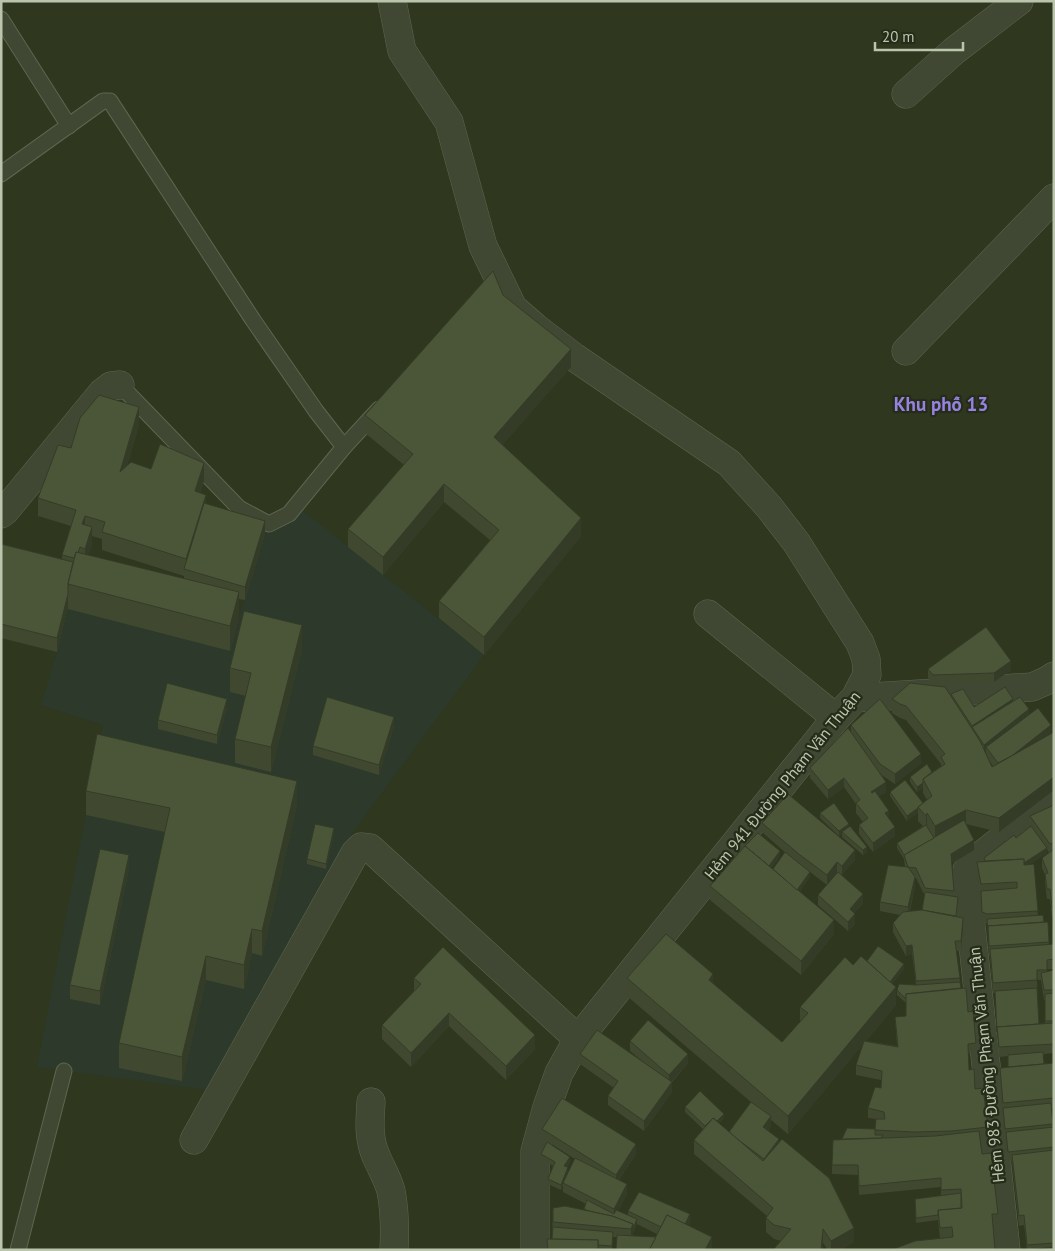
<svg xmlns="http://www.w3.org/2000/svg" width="1055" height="1251" font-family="'PT Sans',sans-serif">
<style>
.medical{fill:#2c392b}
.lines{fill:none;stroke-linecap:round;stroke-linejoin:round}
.service-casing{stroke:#5e6650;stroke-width:17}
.minor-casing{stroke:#5e6650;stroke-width:29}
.service{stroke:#404833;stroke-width:15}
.minor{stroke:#404833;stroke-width:28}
.wall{fill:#404930;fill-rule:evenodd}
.shaded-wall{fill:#343c27}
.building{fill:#4b5538;stroke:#343c27}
.labels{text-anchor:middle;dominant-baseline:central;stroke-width:4.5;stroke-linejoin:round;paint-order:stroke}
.street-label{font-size:16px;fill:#bbc5ad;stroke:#252c19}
.quarter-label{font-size:19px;font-weight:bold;fill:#9682e0;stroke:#252c19}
</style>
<rect width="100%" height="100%" fill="#2f371f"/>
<path class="medical" d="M302,510L484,655L355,829L208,1090L37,1067L103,725L41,705L57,652L76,576L239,617L267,530Z"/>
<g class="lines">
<g class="service-casing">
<g id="service">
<path d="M1,19L69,126"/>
<path d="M1,174L103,101H110L253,320L316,411L344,447"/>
<path d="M120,385L239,508L269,524L289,514L344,447L379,409"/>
<path d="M18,1250L64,1071"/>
</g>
</g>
<g class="minor-casing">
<g id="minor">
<path d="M392,1L402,51L449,122L483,246L513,308L536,328L574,357L729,463L769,507L796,542L860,643L866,659L867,675L855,698L836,718L578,1039L559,1073L547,1107L535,1151V1250"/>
<path d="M906,94L954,51L1019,1"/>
<path d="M906,351L1054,198"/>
<path d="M1,514L5,511L102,393L111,386L120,385"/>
<path d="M708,614L836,718"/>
<path d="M855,698L1032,687L1046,681L1054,676"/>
<path d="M371,1102C370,1120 368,1138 376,1156C381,1168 388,1179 391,1191C395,1211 395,1230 394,1250"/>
<path d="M194,1140L355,853L361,847L370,848L578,1039"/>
<path d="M1006,1250L966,880L967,870L973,862L1054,798"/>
</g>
</g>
<use href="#service" class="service"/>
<use href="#minor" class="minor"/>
</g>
<g class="wall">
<path d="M503,295L571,367L502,445L581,536L484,655L439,618V601L490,540L444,502L383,575L348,547V529L404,465L365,433V415Z"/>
<path d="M139,425L127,466L151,469L204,481L200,493L206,503L265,535L245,600L239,599V617L230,651L68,609V607L57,652L1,638V544L62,559V555L71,526L38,516V498L71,448ZM92,536L102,539V550L184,576V579L88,555L92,545Z"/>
<path d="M302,649L271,772L235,763V739L246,696L230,692V668Z"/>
<path d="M928,669L1011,670L994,682L933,685L928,678Z"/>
<path d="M1005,687L999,832L966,824L974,850L951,863L954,896L958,902L956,916L963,927L961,951H956L961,988L976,1043V1053H968L969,1070L988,1127V1136L980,1137L982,1154L998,1214V1223L993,1224L995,1250L940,1238L938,1220L916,1223L915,1199L941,1196V1187L859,1195L858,1175L832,1174V1165L842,1139L875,1129L876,1119L868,1118V1108L881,1088V1080L856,1075V1065L863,1044L788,1134L771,1120V1126L768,1131L779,1143L854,1242L840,1250H828L823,1243V1250H773L781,1241L774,1239L766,1232V1218L767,1216L694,1154V1140L703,1129L685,1112V1107L724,1118L719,1123L729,1132L751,1102L627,996V978L713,984L782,1042L800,1022V1007L853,965L867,961L904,969L892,984L896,1005L866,1041L897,1046L895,1017L906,1016V1003L897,995V990L916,985L912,954L906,956L893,932V923L900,915L880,911V902L905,867L904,859L897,848V843L923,826L918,821V813L907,821L890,796V792L923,803L927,800L923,793V788L917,792L910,782V777L932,772L941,766V764L906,720L900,718L892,713V699L951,697V694L974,707ZM988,759L993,766L992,767ZM915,878H916L925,896L922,910L910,911L915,886Z"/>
<path d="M227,708L217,744L158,729V720Z"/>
<path d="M851,725L921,763L895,784L880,774L886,792L879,796L889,818L895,836L873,852L859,834V825L863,822L856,813V804L844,787L828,799L810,778V768L851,733Z"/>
<path d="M394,726L379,775L313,755V746Z"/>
<path d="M86,791L297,805L262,956L252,953L244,989L206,980L182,1081L119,1068V1043L165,832L86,815Z"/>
<path d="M1054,805V916H1052L1050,899H1047L1045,883V875L1042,868V858L1049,853L1047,849V853L1030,864L1038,915L1044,922H1048L1049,944H1054V969H1047V972L1054,970V1053L1044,1054V1064L1054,1063V1108H1051L1053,1127H1054V1250H1027L1024,1225L1019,1226L1012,1161H1008L1003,1117L1000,1077V1068L1008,1067V1056L999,1057L995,993H993L990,955L989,956L987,924L982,921L981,894L977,871V862L984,861V858L1016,838L1031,827L1030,825V816ZM1037,980H1041L1044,1000H1045V1024H1039Z"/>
<path d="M820,813L849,827L867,852L863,855L842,837V834L839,836L820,818Z"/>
<path d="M762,823L855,860L842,875L837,872L827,885L810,872V877L800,891L834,934L801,975L710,900V886L780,856L771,868L773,869L787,854L762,832Z"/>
<path d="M334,833L326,869L307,864V859Z"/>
<path d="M129,869L100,1005L70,999V985Z"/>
<path d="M818,895L863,904L854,913L855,924L848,931L818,905Z"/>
<path d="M414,978L535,1049L506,1080L449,1026L411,1067L382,1039V1025L414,992Z"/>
<path d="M630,1041L688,1063L672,1082V1092L644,1131L608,1105V1096L614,1088L580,1064V1054L642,1061L630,1051Z"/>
<path d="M542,1129L636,1154L619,1180L627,1194L618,1211L628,1216V1211L690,1223L689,1226L712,1250H616L617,1237H613L612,1250H547L552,1239L553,1208L584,1210L586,1204L563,1192V1185L561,1190L548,1184V1179L553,1166L541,1158V1154L570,1162L567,1167L568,1172L575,1159L542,1138ZM637,1224L657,1234L656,1237L632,1236Z"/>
</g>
<g class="shaded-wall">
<path d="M571,349V367L494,455V437Z"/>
<path d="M139,407V425L120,490V472Z"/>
<path d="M204,463V481L195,509V491Z"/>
<path d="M444,484V502L383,575V557Z"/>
<path d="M206,495V513L186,569V559Z"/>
<path d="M85,516V534L82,524Z"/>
<path d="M581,518V536L484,655V637Z"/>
<path d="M265,521V535L245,600V587Z"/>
<path d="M92,527V545L85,567V549Z"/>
<path d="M239,592V617L230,651V626Z"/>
<path d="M68,594V607L57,652V638Z"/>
<path d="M302,625V649L271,772V747Z"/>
<path d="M1011,661V670L994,682V673Z"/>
<path d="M227,699V708L217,744V735Z"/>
<path d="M1013,699V708L972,727V736V726Z"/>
<path d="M1029,709V719L986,747V753L984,755V745Z"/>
<path d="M394,717V726L379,775V765Z"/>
<path d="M1051,725V735L1000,765Z"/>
<path d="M921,754V763L895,784V774Z"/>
<path d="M1054,777V790L999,832V818Z"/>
<path d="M844,778V787L828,799V790Z"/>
<path d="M297,781V805L262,956V931Z"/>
<path d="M886,782V792L871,802V792Z"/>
<path d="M923,783V788L917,792V787Z"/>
<path d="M918,808V813L907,821V816Z"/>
<path d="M966,810V824L935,840V826Z"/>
<path d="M889,811V820L885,813Z"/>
<path d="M927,813V827L926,829V816Z"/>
<path d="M849,824V829L842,832V834L839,836V831Z"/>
<path d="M895,827V836L873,852V843Z"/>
<path d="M334,828V833L326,869V864Z"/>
<path d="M974,840V850L951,864V854Z"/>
<path d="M867,847V852L863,855V850Z"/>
<path d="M1047,848V853L1024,868V859Z"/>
<path d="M855,850V860L842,875V866Z"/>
<path d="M780,851V856L768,871V866Z"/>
<path d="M129,855V869L100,1005V991Z"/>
<path d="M837,862V872L827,885V875Z"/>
<path d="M810,872V877L795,898V893Z"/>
<path d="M915,877V886L908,917V907Z"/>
<path d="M863,894V904L850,918V909Z"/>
<path d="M855,914V924L848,931V922Z"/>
<path d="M963,918V927L961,951V941Z"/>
<path d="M834,920V934L801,975V961Z"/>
<path d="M252,929V953L244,989V965Z"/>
<path d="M912,945V954L906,956V946Z"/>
<path d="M206,956V980L182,1081V1057Z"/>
<path d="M904,964V969L890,987V982Z"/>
<path d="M713,974V992L709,980Z"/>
<path d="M896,987V1005L788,1134V1116Z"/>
<path d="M449,1013V1026L411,1067V1053Z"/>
<path d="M535,1035V1049L506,1080V1066Z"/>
<path d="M688,1054V1063L669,1084V1075Z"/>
<path d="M672,1082V1092L644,1131V1121Z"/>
<path d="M724,1114V1118L709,1134V1130Z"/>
<path d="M771,1116V1126L763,1137V1127Z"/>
<path d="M779,1139V1148L764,1168V1159Z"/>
<path d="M636,1144V1154L616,1184V1175Z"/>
<path d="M570,1157V1162L564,1171V1166Z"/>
<path d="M568,1167V1172L563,1183L561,1190V1185Z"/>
<path d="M627,1184V1194L614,1218V1209Z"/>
<path d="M690,1214V1223L683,1237V1227Z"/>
<path d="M637,1219V1224L631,1238V1229L633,1224Z"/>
<path d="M854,1228V1242L840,1250H831V1241Z"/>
<path d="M823,1229V1250H821Z"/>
<path d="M712,1237V1250H705Z"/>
</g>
<g class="building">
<path d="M493,271L503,295L571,349L494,437L581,518L484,637L439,601L499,530L444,484L383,557L348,529L413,454L365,415Z"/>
<path d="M99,395L139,407L120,472L131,462L151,469L160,444L204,463L195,491L206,495L186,559L102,532L105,522L85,516L82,524L92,527L85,549L80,547L78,553L76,552L74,558L62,555L76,510L38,498L58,445L71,448L80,418Z"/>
<path d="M204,503L265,521L245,587L184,569Z"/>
<path d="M1,544L73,562L68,584V594L57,638L1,624Z"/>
<path d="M76,552L239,592L230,626L68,584Z"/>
<path d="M244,611L302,625L271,747L235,739L251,673L230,668Z"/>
<path d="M986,627L1011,661L994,673L933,675L928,669Z"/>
<path d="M167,683L227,699L217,735L158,720Z"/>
<path d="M910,683L945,687L980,741L992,767L1054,732V777L999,818L966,810L935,826L927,813L926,816L918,807L932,796L923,779L945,764L941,757L945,754L906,706L900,704L892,699Z"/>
<path d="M1005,687L1013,699L972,726L951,694L963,689L974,707Z"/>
<path d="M327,697L394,717L379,765L313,746Z"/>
<path d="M1020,697L1029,709L984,745L972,727Z"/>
<path d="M880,699L921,754L895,774L880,764L851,725Z"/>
<path d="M1038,708L1051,725L1013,755L998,763L986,747Z"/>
<path d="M848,728L886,782L871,792L872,793L875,791L889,811L885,813L895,827L873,843L859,825L868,818L856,803L860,800L844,778L828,790L810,768Z"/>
<path d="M97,734L297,781L262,931L252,929L244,965L206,956L182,1057L119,1043L170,808L86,791Z"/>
<path d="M927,764L932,772L923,779V783L917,787L910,777Z"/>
<path d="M905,780L923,803L918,807V808L907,816L890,792Z"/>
<path d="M788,794L855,850L842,866L837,862L827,875L800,855L762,823Z"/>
<path d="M834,803L849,824L839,831L820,813Z"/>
<path d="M1054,805V843L1050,844L1030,816Z"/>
<path d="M964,820L974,840L951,854L954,891L925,888L916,868L908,867L904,855Z"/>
<path d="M315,824L334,828L326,864L307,859Z"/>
<path d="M926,825L934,838L904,855L897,843Z"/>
<path d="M850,826L867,847L863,850L842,832Z"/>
<path d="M1031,826L1047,848L1024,863V859L985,861L984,858L1014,835L1016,838Z"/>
<path d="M758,833L780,851L769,866L745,846Z"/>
<path d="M745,846L834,920L801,961L710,886Z"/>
<path d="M100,849L129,855L100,991L70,985Z"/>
<path d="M1054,849V906L1052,907L1050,889H1047L1045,874L1048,873L1042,858Z"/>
<path d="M785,852L810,872L797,890L773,869Z"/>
<path d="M1024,859V865L1034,864L1038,911L987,914L982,912L981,891L1017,888V882L981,884L977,862Z"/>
<path d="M888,865L908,867L915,877L908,907L880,902Z"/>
<path d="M838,872L863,894L850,909L855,914L848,922L818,895Z"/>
<path d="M925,892L958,897L956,916L922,910Z"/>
<path d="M922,910L963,918L961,941H955L960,978L916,981L912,945L906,946L893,923L903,912Z"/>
<path d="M1043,915L1044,922L988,926V931L987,919Z"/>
<path d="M1048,922L1049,942L989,946L988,926Z"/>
<path d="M666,934L713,974L709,980L782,1042L808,1013L800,1007L845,957L853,965L861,956L896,987L788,1116L627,978Z"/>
<path d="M1054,944V959L1047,960V970H1037V980L993,983L990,949Z"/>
<path d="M878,946L904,964L890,982L867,961Z"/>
<path d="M443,947L535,1035L506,1066L449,1013L411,1053L382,1025L421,984L414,978Z"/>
<path d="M1054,970V990H1044L1041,973Z"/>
<path d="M960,982L961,988L906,994V999L897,990L899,984L916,985Z"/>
<path d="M966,988L968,1012L973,1011L976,1043L968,1044L969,1070L974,1069L975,1089L983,1088L988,1127L952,1131L914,1132L875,1130L876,1119H885L884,1112L868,1108L875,1087L881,1088L882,1071L856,1065L864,1041L898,1047L895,1017L906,1016V994Z"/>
<path d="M1037,988L1039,1024L997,1027V1032L995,991Z"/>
<path d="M1054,993V1021H1045V994Z"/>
<path d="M648,1020L688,1054L669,1075L630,1041Z"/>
<path d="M1054,1023V1044L999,1047L997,1027Z"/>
<path d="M597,1030L672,1082L644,1121L608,1096L618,1081L580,1054Z"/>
<path d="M1043,1052L1044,1064L1008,1067V1055Z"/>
<path d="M1054,1063V1098L1003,1103L1000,1068Z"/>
<path d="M700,1091L724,1114L717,1121L713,1118L705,1126L685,1107Z"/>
<path d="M562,1098L636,1144L616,1175L542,1129Z"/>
<path d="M751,1102L771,1116L763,1127L779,1139L764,1159L737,1139L729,1132Z"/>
<path d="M1051,1103L1053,1124L1005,1129L1003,1108Z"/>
<path d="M713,1118L763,1161L782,1139L829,1178L854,1228L831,1241L823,1229L821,1250H773L791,1229L774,1225L766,1218L773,1208L694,1140Z"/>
<path d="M1054,1127V1147L1008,1152L1006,1132Z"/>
<path d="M847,1128L875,1129V1135H883L881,1138L842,1139Z"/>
<path d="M979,1131L982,1154L991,1153L998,1214H992L995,1250H891L915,1241L953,1237L952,1227L940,1228L938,1210L962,1208L961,1189L941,1190V1178L859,1186L858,1165H832L833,1140L935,1136Z"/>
<path d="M547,1142L570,1157L564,1166L568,1167L561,1185L548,1179L555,1162L541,1154Z"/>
<path d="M1054,1150V1243L1027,1245L1024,1215L1019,1216L1012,1155Z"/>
<path d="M575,1158L627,1184L614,1209L563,1183Z"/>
<path d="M639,1192L690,1214L685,1224L667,1215L661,1227L628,1211Z"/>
<path d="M961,1193V1208L938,1210V1215L916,1218L915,1199Z"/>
<path d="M587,1200L614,1214L616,1210L637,1219L633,1229V1224L612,1216L589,1211L584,1209Z"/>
<path d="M565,1206L612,1216L633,1224L631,1229L553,1222V1208Z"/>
<path d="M667,1215L712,1237L705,1250H649Z"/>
<path d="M553,1227L613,1232L612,1246L598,1245V1240L552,1239Z"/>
<path d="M617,1235L656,1237L649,1250H626L616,1249Z"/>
<path d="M547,1239L598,1240V1250H548Z"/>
<path d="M1054,1247V1250H1030Z"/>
</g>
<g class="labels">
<g class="street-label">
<text transform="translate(782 785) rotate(-51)">Hẻm 941 Đường Phạm Văn Thuận</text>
<text transform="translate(986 1065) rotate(-96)">Hẻm 983 Đường Phạm Văn Thuận</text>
</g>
<g class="quarter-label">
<text x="941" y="404">Khu phố 13</text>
</g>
</g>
<rect width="1055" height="1251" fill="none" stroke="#bbc5ad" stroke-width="5"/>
<path d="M875 42v8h88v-8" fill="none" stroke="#bbc5ad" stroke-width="2.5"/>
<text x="882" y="42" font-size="15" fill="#bbc5ad" stroke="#252c19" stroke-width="4" paint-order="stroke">20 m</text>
</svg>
